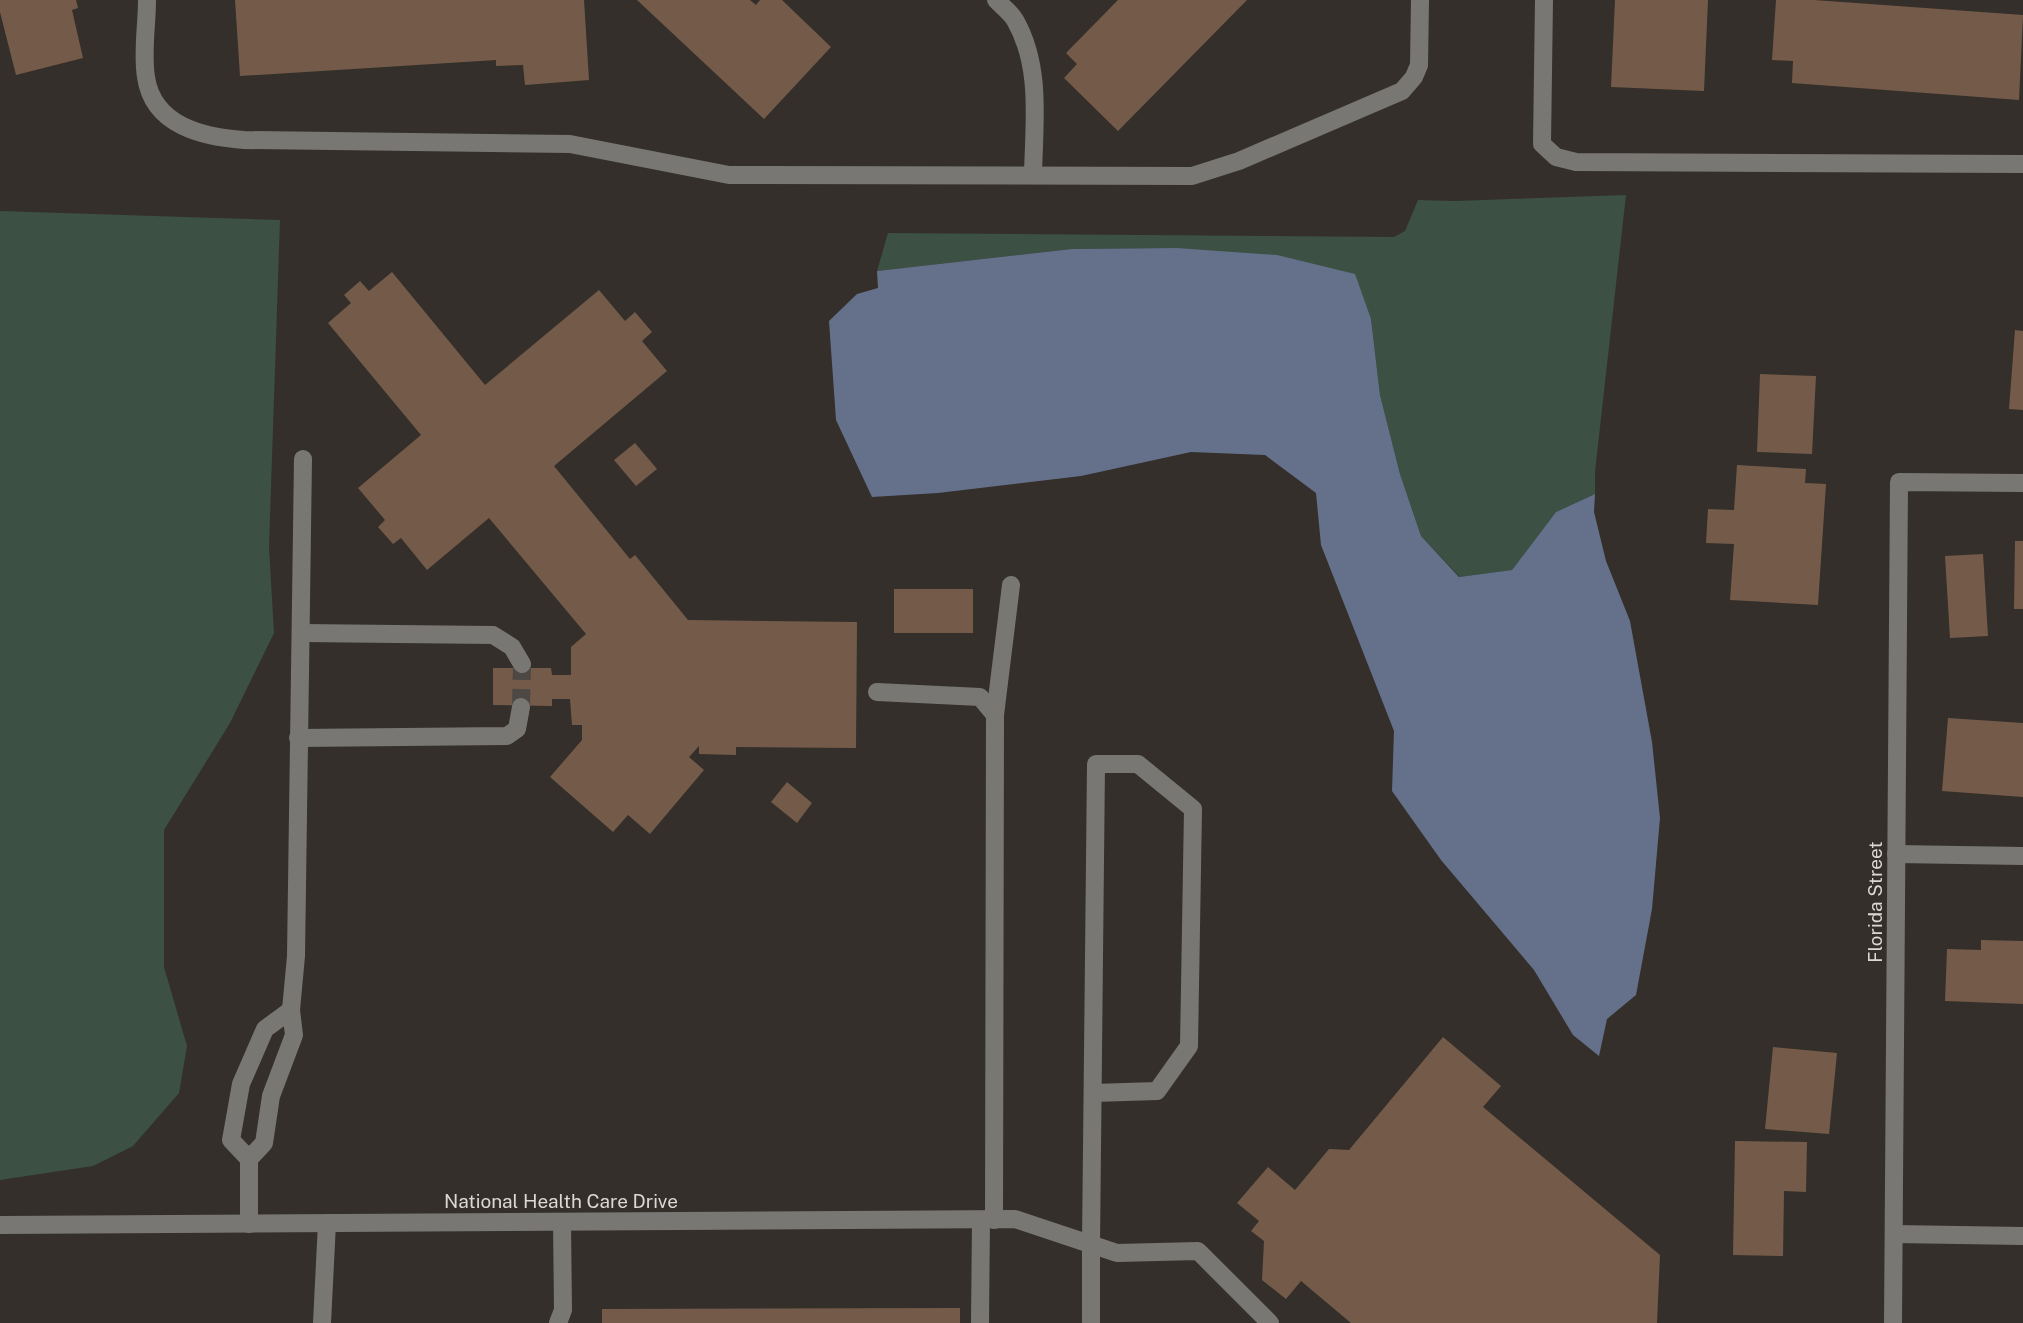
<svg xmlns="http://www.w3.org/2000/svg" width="2023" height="1323" font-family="'Public Sans',sans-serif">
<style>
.green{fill:#3c5043}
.water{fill:#65718b}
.building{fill:#745b49}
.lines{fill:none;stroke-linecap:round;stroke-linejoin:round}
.minor-tunnel{stroke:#4d4844;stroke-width:18;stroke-dasharray:18 9;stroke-linecap:butt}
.minor{stroke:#797774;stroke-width:18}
.labels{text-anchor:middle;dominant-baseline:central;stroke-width:6;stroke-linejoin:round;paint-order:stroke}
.street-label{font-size:19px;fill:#dbd8d5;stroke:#342f2a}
</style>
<rect width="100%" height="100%" fill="#342f2a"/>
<g class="green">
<path d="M1626,195L1595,472V494L1556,512L1512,570L1460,577L1421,536L1400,474L1380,395L1371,319L1176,248L1072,249L877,271L888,233L1394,237L1405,231L1418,200L1455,201Z"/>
<path d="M0,211L280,220L269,547L274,633L230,723L164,830V967L187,1046L179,1093L133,1146L93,1166L0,1180Z"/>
</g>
<path class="water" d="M1176,248L1277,255L1355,274L1371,319L1380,395L1400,474L1421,536L1459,577L1512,570L1556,512L1595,494L1594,512L1606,561L1630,621L1652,742L1660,818L1652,909L1636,995L1607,1019L1599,1056L1573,1035L1534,970L1441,860L1392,791L1394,731L1321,545L1316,493L1265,455L1191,452L1081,476L938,493L872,497L836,420L829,321L857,294L878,288L877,271L1072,249Z"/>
<g class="building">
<path d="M0,0H76L78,8L72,10L83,58L16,75L0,12Z"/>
<path d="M235,0H584L589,80L525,85L523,65L496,66V60L240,76Z"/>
<path d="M637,0H750L756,5L760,0H782L831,47L764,119Z"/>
<path d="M1118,0H1247L1118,131L1064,78L1077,64L1066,53Z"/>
<path d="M1615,0H1708L1704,91L1611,87Z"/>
<path d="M1776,0H1814L2023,15L2019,100L1792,83L1793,61L1772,60Z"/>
<path d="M392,272L485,385L599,290L625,321L635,312L652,332L642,341L667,371L554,466L630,559L635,555L688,620L857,622L856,748L736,747V755L699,754V746L689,757L704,770L650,834L628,815L613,832L550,777L582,740V725H572L570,699H552V706L493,705V668H551L552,675H571V647L586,634L489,518L427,570L401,538L393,544L378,527L385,520L358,488L421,435L328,323L351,303L344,295L360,281L369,291Z"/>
<path d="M2015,330L2023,331V410L2009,409Z"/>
<path d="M1760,374L1816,376L1812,454L1757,452Z"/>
<path d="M635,443L657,469L636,486L614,460Z"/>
<path d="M1737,465L1806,469L1805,483L1826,484L1818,605L1730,600L1734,544L1706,543L1708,509L1734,510Z"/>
<path d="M2015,541H2023V609H2014Z"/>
<path d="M1983,554L1988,636L1950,638L1945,556Z"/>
<rect x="894" y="589" width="79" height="44"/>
<path d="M1948,718L2023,723V797L1942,791Z"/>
<path d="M787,782L812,803L797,823L771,802Z"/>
<path d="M1981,940L2023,941V1004L1945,1001L1947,949L1981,950Z"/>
<path d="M1443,1037L1501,1086L1483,1107L1660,1255L1657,1323H1351L1301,1281L1286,1299L1262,1280L1264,1241L1251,1231L1259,1221L1237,1203L1268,1167L1295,1190L1329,1149L1349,1150Z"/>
<path d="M1773,1047L1837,1053L1829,1134L1765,1129Z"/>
<path d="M1735,1141L1807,1142L1806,1192L1784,1191L1783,1256L1733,1255Z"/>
<path d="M960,1308V1323H602V1309Z"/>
</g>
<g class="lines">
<path class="minor-tunnel" d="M521,707L522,664"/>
<g class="minor">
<path d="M147,0C147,25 142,53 146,77C153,126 203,137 244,140L570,144L729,175L1192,176L1239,161L1402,91L1414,77L1419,65L1420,0"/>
<path d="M996,0C1002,6 1010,12 1015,20C1042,67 1034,123 1033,175"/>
<path d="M1544,0L1542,144L1556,157L1576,162L2023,164"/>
<path d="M302,633L493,635L512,647L522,664"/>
<path d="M877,692L980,697L995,715L994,1220"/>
<path d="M995,715L1011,585"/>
<path d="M298,738L507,736L517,729L521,707"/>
<path d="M1896,854L2023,856"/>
<path d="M291,1010L296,956L303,459"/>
<path d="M249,1159L264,1143L271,1096L294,1035L291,1010L265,1029L241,1084L231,1140L249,1159V1224"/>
<path d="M0,1225L1015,1219L1117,1253L1198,1251L1270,1323"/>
<path d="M1894,1234L2023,1236"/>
<path d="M322,1323L327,1223"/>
<path d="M558,1323L563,1310L562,1222"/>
<path d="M980,1323L981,1220"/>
<path d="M1091,1323V1245L1096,764H1138L1193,809L1189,1046L1157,1091L1093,1093"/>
<path d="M1893,1323L1899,482L2023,483"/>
</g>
</g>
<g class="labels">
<g class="street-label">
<text transform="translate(1875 902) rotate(-90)">Florida Street</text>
<text x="561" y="1201">National Health Care Drive</text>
</g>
</g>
</svg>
